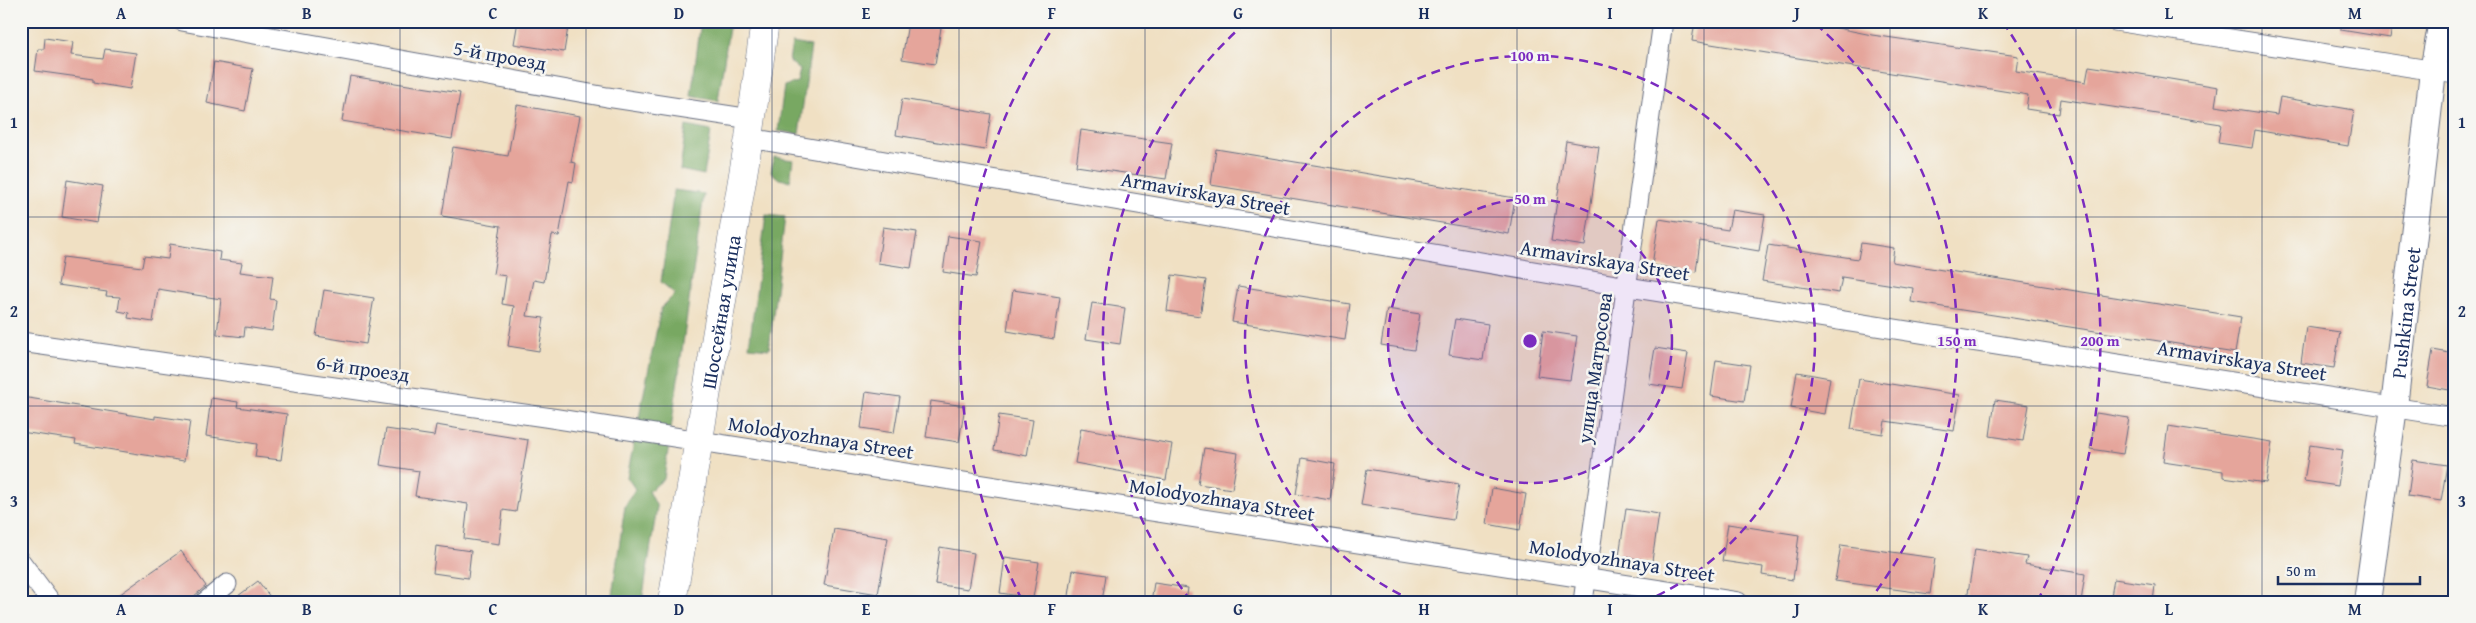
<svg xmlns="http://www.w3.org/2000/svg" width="2476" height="623" font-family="'Gentium Book Plus',serif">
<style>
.forest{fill:#78a862;stroke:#4a6c60}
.building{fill:#e5a59b}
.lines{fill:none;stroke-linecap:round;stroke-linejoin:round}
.street-casing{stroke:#666d81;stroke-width:21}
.secondary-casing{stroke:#666d81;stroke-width:28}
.primary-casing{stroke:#666d81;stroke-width:29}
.street{stroke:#fff;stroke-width:19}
.secondary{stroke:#fff;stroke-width:26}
.primary{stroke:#fff;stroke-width:28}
.grid{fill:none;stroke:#1b2f5e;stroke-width:1;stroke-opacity:0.55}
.ring{fill:none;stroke:#7b2cbf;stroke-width:2.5;stroke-dasharray:9 6}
.labels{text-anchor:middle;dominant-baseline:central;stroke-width:5;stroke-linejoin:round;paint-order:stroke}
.street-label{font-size:20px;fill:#1b2f5e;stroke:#f6f6f2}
.centre{fill:#7b2cbf;stroke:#f6f6f2;stroke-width:2.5}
.ring-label{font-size:15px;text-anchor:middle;font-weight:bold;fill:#7b2cbf;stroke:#f6f6f2;stroke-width:5;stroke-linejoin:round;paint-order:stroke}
.neatline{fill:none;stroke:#1b2f5e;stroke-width:2}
.grid-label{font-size:16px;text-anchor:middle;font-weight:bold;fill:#1b2f5e}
</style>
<rect width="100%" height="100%" fill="#f6f6f2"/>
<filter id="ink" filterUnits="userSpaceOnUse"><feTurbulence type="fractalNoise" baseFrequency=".02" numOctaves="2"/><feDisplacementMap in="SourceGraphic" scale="10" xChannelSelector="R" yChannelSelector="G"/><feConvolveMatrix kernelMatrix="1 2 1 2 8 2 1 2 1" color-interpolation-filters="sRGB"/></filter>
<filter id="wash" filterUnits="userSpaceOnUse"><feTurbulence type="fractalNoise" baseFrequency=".0096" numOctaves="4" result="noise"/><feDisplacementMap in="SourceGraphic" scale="20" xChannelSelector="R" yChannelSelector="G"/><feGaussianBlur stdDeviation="1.12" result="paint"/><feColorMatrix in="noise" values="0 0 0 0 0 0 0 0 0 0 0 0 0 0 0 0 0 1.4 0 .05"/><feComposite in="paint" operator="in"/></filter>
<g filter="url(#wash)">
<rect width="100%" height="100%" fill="#f0e0c3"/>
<g class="forest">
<path d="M701,21H730L718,101L691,96Z"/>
<path d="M792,43L811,46L799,134L778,131L784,86L797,82L800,70L789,61Z"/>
<path d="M686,126L711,131L704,175L680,170Z"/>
<path d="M774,157L793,160L790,181L779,179L771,172Z"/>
<path d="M674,190L704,194L664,479L649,491L657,507L642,602H611L625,506L635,489L627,477L661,308L675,294L661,282Z"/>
<path d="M766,215L785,217L769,349L749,347Z"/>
</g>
<g id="blocks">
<g class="building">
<path d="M518,21H569L564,52L514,44Z"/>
<path d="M1695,21H1802L1872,35L2018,56L2016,71L2086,82L2089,66L2122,71L2218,87L2215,106L2277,115L2280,97L2354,110L2348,146L2255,130L2252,148L2218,143L2221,124L2061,99L2059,114L2026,109L2028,95L1692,41Z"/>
<path d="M2341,21H2393L2390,38L2341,30Z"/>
<path d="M908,23L941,28L935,64L902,59Z"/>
<path d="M45,38L73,42L71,55L103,59L105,49L136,53L130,89L93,83V79L35,71L38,49H44Z"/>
<path d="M214,62L253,69L245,111L207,103Z"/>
<path d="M350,76L460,93L452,139L342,121Z"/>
<path d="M902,99L991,114L985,150L896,135Z"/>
<path d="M517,105L580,116L571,162L576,163L573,182L569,181L559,236L552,235L544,282L534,280L527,316L544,318L539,351L508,346L514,306L502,304L506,276L493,274L501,226L442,216L453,147L508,156Z"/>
<path d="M1081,130L1172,143L1166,179L1076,166Z"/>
<path d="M1566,141L1599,147L1585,246L1551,241Z"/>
<path d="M1216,149L1515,198L1509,234L1211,185Z"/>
<path d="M67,180L103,186L97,223L62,217Z"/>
<path d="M1732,210L1765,215L1759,251L1700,241L1696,272L1652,265L1659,219L1728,230Z"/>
<path d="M883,227L917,232L911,268L878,263Z"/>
<path d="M948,236L982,241L976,277L943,272Z"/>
<path d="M1861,243L1894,248L1892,262L2241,317L2235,353L1911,302L1913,288L1842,277L1839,293L1762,281L1768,245L1858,259Z"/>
<path d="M170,244L220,252L219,260L242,263L240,272L273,276L270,299L276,300L272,331L245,327L244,337L217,334L221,299L158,289L153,322L128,318L129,313L118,311L120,297L106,296L107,292L58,285L63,257L142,267L144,256L168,259Z"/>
<path d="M1172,275L1206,280L1200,316L1167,311Z"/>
<path d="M1238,286L1350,304L1345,340L1232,322Z"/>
<path d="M324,290L374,298L366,344L316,336Z"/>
<path d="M1013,290L1060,297L1054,339L1007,331Z"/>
<path d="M1092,303L1125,308L1120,344L1086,339Z"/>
<path d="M1387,309L1420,314L1414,350L1381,345Z"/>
<path d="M1455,319L1488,324L1483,360L1449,355Z"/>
<path d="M2306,327L2340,332L2334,368L2301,363Z"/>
<path d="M1543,331L1577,336L1570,380L1537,376Z"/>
<path d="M1655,348L1688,353L1682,389L1649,384Z"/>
<path d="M2433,350L2455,354V391L2427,386Z"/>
<path d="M1716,360L1750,365L1744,401L1711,396Z"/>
<path d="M1797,372L1830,378L1824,414L1791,408Z"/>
<path d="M1859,379L1960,395L1954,431L1885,421L1883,434L1851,429Z"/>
<path d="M866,392L900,397L894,433L861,428Z"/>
<path d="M23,397L155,419V416L190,421L184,461L75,444L76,440L21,432Z"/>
<path d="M211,398L238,402L237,407L287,414L281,460L255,457L257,444L206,436Z"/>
<path d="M1995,400L2029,405L2023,441L1990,436Z"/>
<path d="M931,401L965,406L959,442L926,437Z"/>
<path d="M2096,413L2129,418L2123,454L2090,449Z"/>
<path d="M999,415L1033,420L1027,456L994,450Z"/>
<path d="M436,425L528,440L516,512L503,510L499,544L464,539L468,504L415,496L419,471L380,465L386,429L434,436Z"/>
<path d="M2168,426L2272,442L2266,483L2223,477V471L2163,462Z"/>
<path d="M1081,428L1172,444L1166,480L1075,463Z"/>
<path d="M2310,445L2343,450L2338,486L2304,481Z"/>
<path d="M1204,448L1238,453L1232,489L1198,484Z"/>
<path d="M1302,458L1335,464L1330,500L1296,494Z"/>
<path d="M2413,460L2447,465L2441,501L2408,496Z"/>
<path d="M1367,469L1459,484L1453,520L1361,505Z"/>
<path d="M1492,488L1526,494L1520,530L1487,524Z"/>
<path d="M1626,509L1659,514L1652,561L1619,556Z"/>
<path d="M1728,524L1799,535L1793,580L1762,575L1763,567L1722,561Z"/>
<path d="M834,529L888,538L878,594L824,585Z"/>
<path d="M1841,545L1935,558L1930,594L1835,581Z"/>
<path d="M436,546L471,551L468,578L433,573Z"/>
<path d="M940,547L974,553L968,589L935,584Z"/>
<path d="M1975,549L2027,557L2025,564L2085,574L2081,602H1984L1967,599Z"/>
<path d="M181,551L206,586L187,602H109Z"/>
<path d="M1005,557L1039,562L1033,598L1000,593Z"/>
<path d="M1073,570L1106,575L1102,602H1068Z"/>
<path d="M2114,579L2155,585L2153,602H2110Z"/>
<path d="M258,581L274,602H230Z"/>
<path d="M1154,583L1188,588L1186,602H1151Z"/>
</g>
</g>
</g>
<g filter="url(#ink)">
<use href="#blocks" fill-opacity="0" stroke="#666d81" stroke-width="1"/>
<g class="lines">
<g class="street-casing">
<g id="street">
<path d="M182,21L607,97L751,119"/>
<path d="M2115,21L2455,74"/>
<path d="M749,138L1628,287L2455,417"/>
<path d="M21,342L545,417L1738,602"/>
<path d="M21,562L51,602"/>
<path d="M205,602L227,584"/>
<path d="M1583,602L1663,21"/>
</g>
</g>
<g class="secondary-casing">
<g id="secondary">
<path id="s1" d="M2367,602L2394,407L2433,71L2442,21"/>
</g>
</g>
<g class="primary-casing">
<g id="primary">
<path id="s2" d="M672,602L749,138L765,21"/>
</g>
</g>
<use href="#street" class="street"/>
<use href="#secondary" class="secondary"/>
<use href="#primary" class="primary"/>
</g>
</g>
<path class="grid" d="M214,21V602M400,21V602M586,21V602M772,21V602M959,21V602M1145,21V602M1331,21V602M1517,21V602M1704,21V602M1890,21V602M2076,21V602M2262,21V602M21,217H2455M21,406H2455"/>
<circle cx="1530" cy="341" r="142" fill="#7b2cbf" fill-opacity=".12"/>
<g class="ring">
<circle cx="1530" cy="341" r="142"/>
<path d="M1414 601A285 285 0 1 1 1646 601"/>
<path d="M1191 601A427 427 0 0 1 1244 24M1816 24A427 427 0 0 1 1869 601"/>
<path d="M1022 600A570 570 0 0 1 1057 22M2003 22A570 570 0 0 1 2038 600"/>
</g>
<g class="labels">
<g class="street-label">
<text transform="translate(500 55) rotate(10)">5-й проезд</text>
<text transform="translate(1206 193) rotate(10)">Armavirskaya Street</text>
<text transform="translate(1605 260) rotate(9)">Armavirskaya Street</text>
<text stroke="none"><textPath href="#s2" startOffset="294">Шоссейная улица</textPath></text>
<text stroke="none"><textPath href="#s1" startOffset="292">Pushkina Street</textPath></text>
<text transform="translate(2242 360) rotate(9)">Armavirskaya Street</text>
<text transform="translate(363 368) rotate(8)">6-й проезд</text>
<text transform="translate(1594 368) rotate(-82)">улица Матросова</text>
<text transform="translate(821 437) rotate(9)">Molodyozhnaya Street</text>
<text transform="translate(1222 499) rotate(9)">Molodyozhnaya Street</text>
<text transform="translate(1622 560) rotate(9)">Molodyozhnaya Street</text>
</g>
</g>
<circle cx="1530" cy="341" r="8" class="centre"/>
<g class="ring-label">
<text x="1530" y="61">100 m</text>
<text x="1530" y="204">50 m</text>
<text x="1957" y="346">150 m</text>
<text x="2100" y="346">200 m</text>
</g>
<rect width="2476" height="623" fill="none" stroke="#f6f6f2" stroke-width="55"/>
<path d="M2278 576v8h142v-8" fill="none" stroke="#1b2f5e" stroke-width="2.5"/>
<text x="2286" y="576" font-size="15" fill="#1b2f5e" stroke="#f6f6f2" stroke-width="4" paint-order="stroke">50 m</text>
<rect x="28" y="28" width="2420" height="568" class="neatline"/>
<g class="grid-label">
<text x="121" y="19">A</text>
<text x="307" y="19">B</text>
<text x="493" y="19">C</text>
<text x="679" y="19">D</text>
<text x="866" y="19">E</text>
<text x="1052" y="19">F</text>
<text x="1238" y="19">G</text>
<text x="1424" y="19">H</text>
<text x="1610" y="19">I</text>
<text x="1797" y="19">J</text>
<text x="1983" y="19">K</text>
<text x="2169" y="19">L</text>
<text x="2355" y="19">M</text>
<text x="14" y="128">1</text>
<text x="2462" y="128">1</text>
<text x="14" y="317">2</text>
<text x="2462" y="317">2</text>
<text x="14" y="507">3</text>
<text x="2462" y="507">3</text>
<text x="121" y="615">A</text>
<text x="307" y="615">B</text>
<text x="493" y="615">C</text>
<text x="679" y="615">D</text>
<text x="866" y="615">E</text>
<text x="1052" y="615">F</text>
<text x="1238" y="615">G</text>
<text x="1424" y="615">H</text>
<text x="1610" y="615">I</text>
<text x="1797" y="615">J</text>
<text x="1983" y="615">K</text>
<text x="2169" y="615">L</text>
<text x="2355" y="615">M</text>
</g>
</svg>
